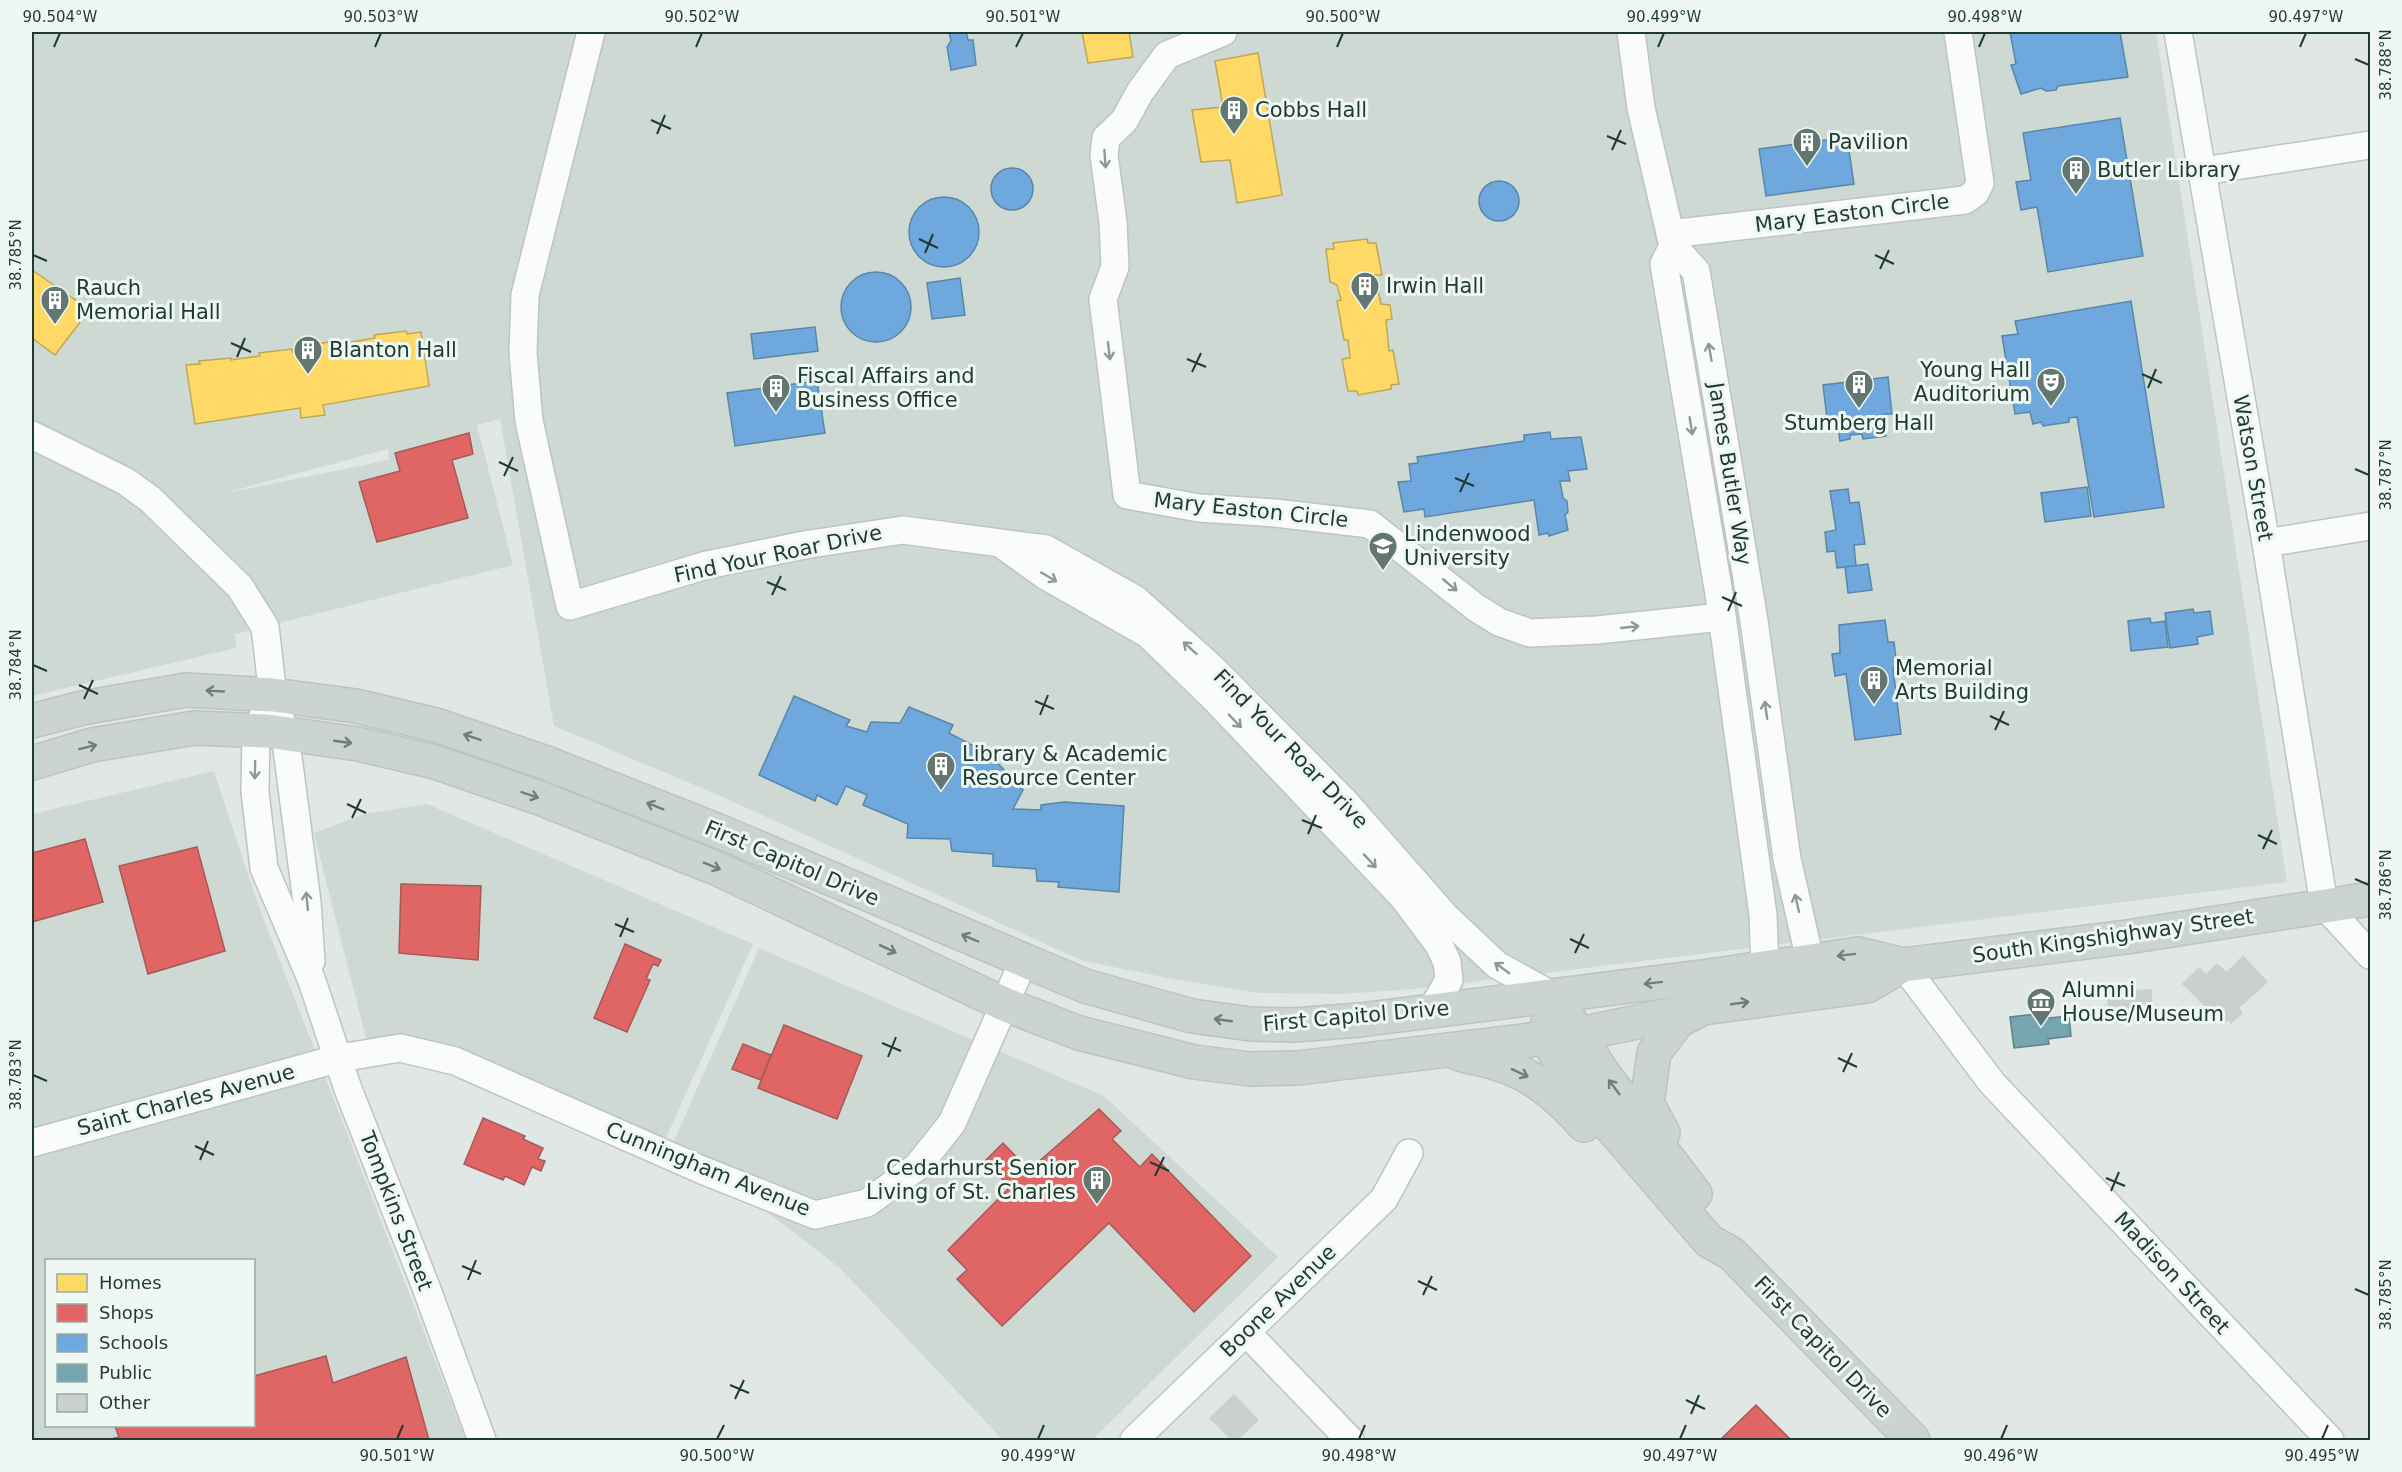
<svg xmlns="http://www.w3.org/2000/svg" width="2402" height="1472" font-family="'DejaVu Sans',sans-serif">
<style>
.built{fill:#ced9d4;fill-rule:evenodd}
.homes{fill:#ffd966;stroke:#bca956;stroke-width:1.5}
.shops{fill:#e06666;stroke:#a65956;stroke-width:1.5}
.schools{fill:#6fa8dc;stroke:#5787a9;stroke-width:1.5}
.public{fill:#76a5af;stroke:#5c8589;stroke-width:1.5}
.building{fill:#cad0cd;stroke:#cad0cd;stroke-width:1.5}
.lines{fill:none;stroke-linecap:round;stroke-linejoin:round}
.minor-casing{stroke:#bec4c1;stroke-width:30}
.major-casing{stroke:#bbc4c1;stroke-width:36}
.minor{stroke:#fafbfb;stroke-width:27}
.major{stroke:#ccd4d1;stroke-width:33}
.oneway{stroke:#8c9a96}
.oneway2{stroke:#6d7f79}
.ticks{fill:none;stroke:#1f3a31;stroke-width:2}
.labels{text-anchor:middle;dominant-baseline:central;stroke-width:6;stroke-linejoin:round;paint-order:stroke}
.poi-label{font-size:21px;fill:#1f3a31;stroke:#eef7f2;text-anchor:start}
.street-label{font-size:21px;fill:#1f3a31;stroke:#eef7f2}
.neatline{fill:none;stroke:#1f3a31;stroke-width:2}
.ticks-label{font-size:15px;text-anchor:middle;fill:#1f3a31}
</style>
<rect width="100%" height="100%" fill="#e1e7e4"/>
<g class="built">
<path d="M32,32H2156L2287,882L1414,989L1341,994L1260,993L1178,980L1083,961L716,794L554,726L500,419L477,425L513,565L235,634L236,648L32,696ZM388,449L389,460L232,492V491Z"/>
<path d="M214,771L256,899L466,1440H32V814ZM46,1260H254V1426H46Z"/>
<path d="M427,804L753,944L665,1140L414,1036L366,1039L314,833L364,814Z"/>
<path d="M759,948L1104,1096L1278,1257L1092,1440H1003L840,1268L674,1141Z"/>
</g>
<g class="homes">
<path d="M1082,32H1129L1133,57L1088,63Z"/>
<path d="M1258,53L1282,195L1237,203L1230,160L1201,162L1192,110L1223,107L1215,61Z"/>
<path d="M1367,239L1368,243H1376L1382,275H1375L1381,304L1390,305L1392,319L1386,320L1389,351L1393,350L1399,384L1391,385V389L1358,395L1357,391H1348L1342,359L1350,358L1348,340H1344L1337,301L1341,300L1337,285L1330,282L1326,249H1334L1333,243Z"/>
<path d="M32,270L78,302L76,303L88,312L55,355L32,338Z"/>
<path d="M406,331L407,334L421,332L429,386L323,405L325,415L301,418L300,408L195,424L186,365L200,364L199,361L231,358V360L260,356L259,353L292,349V352L315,347L314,344L346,340V343L375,338L374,335Z"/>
</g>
<g class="shops">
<path d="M469,433L473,454L452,460L468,518L377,542L359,482L400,471L395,453Z"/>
<path d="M85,839L103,902L32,922V853Z"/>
<path d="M197,847L225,951L148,974L119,866Z"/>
<path d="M401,884L481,886L478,960L399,953Z"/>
<path d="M625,944L661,960L658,966L653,964L646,979L650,980L627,1032L594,1018Z"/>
<path d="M784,1025L862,1056L837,1119L758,1088Z"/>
<path d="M743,1044L771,1055L761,1080L732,1069Z"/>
<path d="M1099,1109L1121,1131L1112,1139L1140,1167L1152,1154L1251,1256L1194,1312L1109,1223L1002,1326L957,1279L967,1270L948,1250L1010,1187L985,1161L1003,1143L1029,1170Z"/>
<path d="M483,1118L525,1136L523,1139L543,1148L538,1159L545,1161L541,1171L532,1167L524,1185L505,1176L503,1180L464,1164Z"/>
<path d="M326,1356L333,1383L406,1357L429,1440H107L119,1437L115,1426H254V1376Z"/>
<path d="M1756,1405L1791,1440H1720Z"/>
</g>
<g class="schools">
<path d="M939,32H966L968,40H973L976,65L951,70L947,47L951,41L949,32Z"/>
<path d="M2010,32H2120L2128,77L2058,86L2056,90L2046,91L2041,88L2021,94L2011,65L2016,64Z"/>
<path d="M2120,118L2143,256L2048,272L2037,207L2021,210L2016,182L2031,180L2023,133Z"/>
<path d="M1847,137L1854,184L1766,196L1759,149Z"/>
<circle cx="1012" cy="189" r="21"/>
<circle cx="1499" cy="201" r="20"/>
<circle cx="944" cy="232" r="35"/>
<circle cx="876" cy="307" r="35"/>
<path d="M960,278L965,315L932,319L927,283Z"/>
<path d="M2131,301L2164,507L2094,517L2077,417L2069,418V422L2043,426L2041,422L2033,424L2030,412L2015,414L2002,336L2018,334L2015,321Z"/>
<path d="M815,327L818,351L754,359L751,334Z"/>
<path d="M1888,377L1892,414H1884L1886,436L1863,439L1862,434L1850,435V439L1840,441L1838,426L1828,427L1823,385Z"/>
<path d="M817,381L825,433L735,446L727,393Z"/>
<path d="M1550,432L1551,439L1581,437L1587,469L1568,471L1570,481H1560L1563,498L1567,501L1568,512L1565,515L1568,530L1549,536L1548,533L1539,535L1534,500L1425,517L1424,509L1404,512L1398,482L1411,481L1409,464L1418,463L1417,457L1524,441V435Z"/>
<path d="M2087,487L2091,516L2045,522L2041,493Z"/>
<path d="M1848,489L1850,503L1859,502L1865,544L1854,545L1856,566L1837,568L1835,551L1827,552L1825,532L1836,530L1830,491Z"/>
<path d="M1868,564L1872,590L1848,593L1845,567Z"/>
<path d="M2193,609L2194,613L2210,611L2213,634L2197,637L2198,644L2170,648L2165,613Z"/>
<path d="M2150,618L2151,623L2165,621L2168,647L2131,651L2128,621Z"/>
<path d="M1885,620L1888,642H1894L1897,668H1893L1901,734L1855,740L1846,674L1835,676L1832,654L1840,653L1839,625Z"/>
<path d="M794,696L850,720L846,726L867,732L871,722L900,723L909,707L953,725L949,733L989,754L1023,790L1013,809L1041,810V805L1064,802L1124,806L1119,892L1058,887L1059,882L1037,881L1036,869L993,866V854L952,851L950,839L907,838L908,824L863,805L867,795L846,786L837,805L817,795L815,801L759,775Z"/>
</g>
<path class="public" d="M2046,1013L2049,1018L2069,1016L2071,1036L2048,1039L2049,1044L2014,1048L2010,1017Z"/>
<g class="building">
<path d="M2243,956L2267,982L2238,1008L2242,1013L2231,1023L2228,1019L2223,1023L2183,984L2199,968L2206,975L2217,964L2227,973Z"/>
<path d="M2151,990L2152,1020L2108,1021V991Z"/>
<path d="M1234,1395L1258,1420L1237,1440H1232L1210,1418Z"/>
</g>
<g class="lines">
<g class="minor-casing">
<g id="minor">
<path d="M591,32L525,295L523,353L529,421L570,606L707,565L804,545L903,530L1046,549L1135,599L1211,667L1343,800L1445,916L1497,965L1553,996"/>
<path d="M1223,32L1167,55L1140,92L1124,121L1106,138L1104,155L1113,222L1115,267L1103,299L1127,495L1199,508L1275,513L1370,524L1475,607L1499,622L1530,633L1597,630L1722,617"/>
<path d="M1631,32L1641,108L1673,246"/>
<path d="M2178,32L2266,543L2324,905L2370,955"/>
<path d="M2203,171L2370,145"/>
<path d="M1670,234L1965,200L1975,193L1980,183L1958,32"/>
<path d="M32,435L125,481L150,499L240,587L265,627L273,695L285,734L307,902L311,961"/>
<path d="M2266,543L2370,526"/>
<path d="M1004,546L1046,576L1148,634L1215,699L1403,897L1439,945L1447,962L1449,980L1431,1011"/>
<path d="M273,695L256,731L255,792L264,868L312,981L348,1089L426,1287L482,1440"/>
<path d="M1903,965L1992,1083L2330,1440"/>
<path d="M1765,967L1763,915L1719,594L1664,264L1673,246L1696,271L1754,621L1787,859L1810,960"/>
<path d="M32,1143L340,1058L400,1048L455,1061L702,1170L815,1215L867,1203L917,1167L952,1123L1024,960"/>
<path d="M1246,1332L1350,1440"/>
<path d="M1134,1440L1384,1199L1409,1153"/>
</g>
</g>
<g class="major-casing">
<g id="major">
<path d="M32,721L82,708L186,690L273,695L356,706L436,725L544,762L721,832L1085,986L1192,1016L1251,1024L1294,1025L1360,1020L1709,976L1858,954L1903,965L2127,937L2370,899"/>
<path d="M32,763L92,745L194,728L267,731L358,744L435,762L542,799L718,869L1004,1004L1079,1033L1194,1062L1251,1069L1298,1068L1580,1034L1703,1008L1867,986L1903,965"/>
<path d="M1568,1017L1602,1072L1695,1194"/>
<path d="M1549,1018L1545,1036L1574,1084L1709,1241L1732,1254L1913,1440"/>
<path d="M1457,1053C1471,1058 1485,1059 1498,1064C1533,1074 1560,1098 1584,1125"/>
<path d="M1663,1133L1647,1103L1654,1053L1678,1021L1697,1011"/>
</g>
</g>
<use href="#minor" class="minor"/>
<use href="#major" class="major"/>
</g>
<defs><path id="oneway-shaft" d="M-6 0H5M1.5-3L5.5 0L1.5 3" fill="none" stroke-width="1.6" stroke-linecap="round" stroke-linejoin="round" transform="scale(1.5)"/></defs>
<g class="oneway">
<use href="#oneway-shaft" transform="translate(1105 159) rotate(86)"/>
<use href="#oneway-shaft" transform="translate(1109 351) rotate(83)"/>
<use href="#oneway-shaft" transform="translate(1710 352) rotate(-100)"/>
<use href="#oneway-shaft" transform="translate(1691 426) rotate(81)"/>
<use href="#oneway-shaft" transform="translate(1049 577) rotate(30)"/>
<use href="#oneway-shaft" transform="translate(1450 585) rotate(40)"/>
<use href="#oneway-shaft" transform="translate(1630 627) rotate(-6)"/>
<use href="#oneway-shaft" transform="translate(1190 648) rotate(-138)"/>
<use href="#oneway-shaft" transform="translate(1766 710) rotate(-98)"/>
<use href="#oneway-shaft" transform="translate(1235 721) rotate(46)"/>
<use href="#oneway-shaft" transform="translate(255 770) rotate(91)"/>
<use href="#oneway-shaft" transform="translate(1370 861) rotate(47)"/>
<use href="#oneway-shaft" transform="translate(307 901) rotate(-96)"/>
<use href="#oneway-shaft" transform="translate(1797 903) rotate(-103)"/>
<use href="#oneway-shaft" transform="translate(1502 968) rotate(-144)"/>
</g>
<g class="oneway2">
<use href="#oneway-shaft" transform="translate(215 691) rotate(-177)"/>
<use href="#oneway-shaft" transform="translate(472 737) rotate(-161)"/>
<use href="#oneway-shaft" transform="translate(343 742) rotate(8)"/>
<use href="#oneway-shaft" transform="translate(88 747) rotate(-14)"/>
<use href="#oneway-shaft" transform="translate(530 795) rotate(19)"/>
<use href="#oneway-shaft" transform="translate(655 806) rotate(-158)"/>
<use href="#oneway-shaft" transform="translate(712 866) rotate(22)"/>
<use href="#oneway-shaft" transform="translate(970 938) rotate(-157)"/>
<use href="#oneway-shaft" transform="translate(888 949) rotate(25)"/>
<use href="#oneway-shaft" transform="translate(1846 955) rotate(173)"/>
<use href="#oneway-shaft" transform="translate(1653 983) rotate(173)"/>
<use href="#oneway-shaft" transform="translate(1740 1003) rotate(-8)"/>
<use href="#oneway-shaft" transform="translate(1223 1020) rotate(-172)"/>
<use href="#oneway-shaft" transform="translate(1520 1073) rotate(25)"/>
<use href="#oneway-shaft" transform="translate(1614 1087) rotate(-127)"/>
</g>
<path class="ticks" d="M54,47L60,33M375,47L381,33M696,47L702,33M1016,47L1023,33M1337,47L1343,33M1658,47L1664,33M1979,47L1985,33M2300,47L2306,33M2355,59L2369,65M651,120L671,129M657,134L665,115M1607,136L1626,144M1612,150L1621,130M919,239L938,248M925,253L933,234M33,255L47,261M1875,255L1894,264M1880,269L1889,250M231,343L251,352M237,357L245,338M1187,359L1206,367M1192,372L1201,353M2142,374L2162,383M2148,388L2156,369M499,462L518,471M2355,469L2369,475M504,476L513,457M1455,478L1474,486M1460,492L1469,473M767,582L786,590M772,595L781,576M1722,597L1742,606M1728,611L1736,592M33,665L47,671M79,685L98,694M84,699L93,680M1035,701L1054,709M1040,715L1048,695M1990,716L2009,725M1995,730L2004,711M347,804L366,813M352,818L361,799M1302,820L1322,828M1308,834L1316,815M2258,835L2277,844M2263,849L2272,830M2355,879L2369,885M615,924L634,932M620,937L628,918M1570,939L1589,948M1575,953L1584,934M882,1043L901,1051M888,1057L896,1037M1838,1058L1857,1067M1843,1072L1852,1053M33,1075L47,1081M195,1146L214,1155M200,1160L208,1141M1150,1162L1169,1171M1155,1176L1164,1157M2106,1178L2125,1186M2111,1191L2119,1172M462,1266L481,1274M468,1280L476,1260M1418,1281L1437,1290M2355,1289L2369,1295M1423,1295L1432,1276M730,1385L749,1393M735,1399L744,1380M1686,1400L1705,1409M1691,1414L1699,1395M397,1439L403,1425M717,1439L724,1425M1038,1439L1044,1425M1359,1439L1365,1425M1680,1439L1686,1425M2001,1439L2007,1425M2322,1439L2328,1425"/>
<defs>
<g id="building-pin" transform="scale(1.5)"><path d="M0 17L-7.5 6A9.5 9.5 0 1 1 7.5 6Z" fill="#637770" stroke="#eef7f2"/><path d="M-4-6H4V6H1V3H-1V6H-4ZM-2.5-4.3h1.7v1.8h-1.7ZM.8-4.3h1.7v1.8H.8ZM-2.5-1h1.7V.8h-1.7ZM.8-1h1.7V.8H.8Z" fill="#fff"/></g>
<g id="theatre-pin" transform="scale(1.5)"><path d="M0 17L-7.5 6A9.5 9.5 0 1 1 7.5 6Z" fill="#637770" stroke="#eef7f2"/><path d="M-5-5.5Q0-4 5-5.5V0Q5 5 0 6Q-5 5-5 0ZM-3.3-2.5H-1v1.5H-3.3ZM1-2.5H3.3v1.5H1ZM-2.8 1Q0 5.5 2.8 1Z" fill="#fff"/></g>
<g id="university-pin" transform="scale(1.5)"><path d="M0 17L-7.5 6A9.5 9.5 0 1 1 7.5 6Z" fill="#637770" stroke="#eef7f2"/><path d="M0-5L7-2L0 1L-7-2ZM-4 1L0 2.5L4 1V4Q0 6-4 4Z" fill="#fff"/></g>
<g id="museum-pin" transform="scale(1.5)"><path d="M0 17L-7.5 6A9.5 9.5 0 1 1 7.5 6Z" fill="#637770" stroke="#eef7f2"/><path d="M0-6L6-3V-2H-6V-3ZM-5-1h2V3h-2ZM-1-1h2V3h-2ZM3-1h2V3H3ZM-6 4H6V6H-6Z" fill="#fff"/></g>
</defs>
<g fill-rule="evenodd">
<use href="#building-pin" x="1234" y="110"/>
<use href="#building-pin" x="1807" y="142"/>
<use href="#building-pin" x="2076" y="170"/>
<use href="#building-pin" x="1365" y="286"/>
<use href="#building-pin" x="55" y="300"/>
<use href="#building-pin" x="308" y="350"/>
<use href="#theatre-pin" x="2051" y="382"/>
<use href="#building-pin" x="1859" y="384"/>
<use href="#building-pin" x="776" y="388"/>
<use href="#university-pin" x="1383" y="546"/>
<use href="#building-pin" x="1874" y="680"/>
<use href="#building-pin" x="941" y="766"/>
<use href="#museum-pin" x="2041" y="1002"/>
<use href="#building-pin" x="1097" y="1180"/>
</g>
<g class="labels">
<g class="poi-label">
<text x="1255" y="110">Cobbs Hall</text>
<text x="1828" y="142">Pavilion</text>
<text x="2097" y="170">Butler Library</text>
<text x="1386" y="286">Irwin Hall</text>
<text x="76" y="288">Rauch<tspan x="76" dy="24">Memorial Hall</tspan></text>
<text x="329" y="350">Blanton Hall</text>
<text x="2030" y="370" text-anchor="end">Young Hall<tspan x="2030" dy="24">Auditorium</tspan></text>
<text x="797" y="376">Fiscal Affairs and<tspan x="797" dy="24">Business Office</tspan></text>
<text x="1859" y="423" text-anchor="middle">Stumberg Hall</text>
<text x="1404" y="534">Lindenwood<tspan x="1404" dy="24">University</tspan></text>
<text x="1895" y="668">Memorial<tspan x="1895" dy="24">Arts Building</tspan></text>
<text x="962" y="754">Library &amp; Academic<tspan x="962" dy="24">Resource Center</tspan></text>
<text x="2062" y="990">Alumni<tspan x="2062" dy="24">House/Museum</tspan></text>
<text x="1076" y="1168" text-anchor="end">Cedarhurst Senior<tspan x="1076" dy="24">Living of St. Charles</tspan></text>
</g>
<g class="street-label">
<text transform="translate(1852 213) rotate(-7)">Mary Easton Circle</text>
<text transform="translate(2253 468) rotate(80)">Watson Street</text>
<text transform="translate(1730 474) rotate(81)">James Butler Way</text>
<text transform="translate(1251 510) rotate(6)">Mary Easton Circle</text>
<text transform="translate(778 554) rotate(-12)">Find Your Roar Drive</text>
<text transform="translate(1291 749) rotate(46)">Find Your Roar Drive</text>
<text transform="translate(792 863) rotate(23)">First Capitol Drive</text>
<text transform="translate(2113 936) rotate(-8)">South Kingshighway Street</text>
<text transform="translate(1356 1016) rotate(-5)">First Capitol Drive</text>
<text transform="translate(186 1100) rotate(-15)">Saint Charles Avenue</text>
<text transform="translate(708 1169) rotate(22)">Cunningham Avenue</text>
<text transform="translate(396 1211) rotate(69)">Tompkins Street</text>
<text transform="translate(2172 1273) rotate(47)">Madison Street</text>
<text transform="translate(1278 1301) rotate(-44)">Boone Avenue</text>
<text transform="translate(1823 1347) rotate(46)">First Capitol Drive</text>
</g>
</g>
<rect width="2402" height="1472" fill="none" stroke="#eef7f2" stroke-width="66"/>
<rect x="45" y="1259" width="210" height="168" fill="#eef7f2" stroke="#9baba5" stroke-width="1.5"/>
<rect x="57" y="1274" width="30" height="18" fill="#ffd966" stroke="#9baba5" stroke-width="1.5"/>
<text x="99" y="1289" font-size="18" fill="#1f3a31">Homes</text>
<rect x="57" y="1304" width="30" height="18" fill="#e06666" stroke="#9baba5" stroke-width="1.5"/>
<text x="99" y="1319" font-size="18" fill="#1f3a31">Shops</text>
<rect x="57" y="1334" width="30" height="18" fill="#6fa8dc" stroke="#9baba5" stroke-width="1.5"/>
<text x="99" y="1349" font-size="18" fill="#1f3a31">Schools</text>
<rect x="57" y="1364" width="30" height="18" fill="#76a5af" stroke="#9baba5" stroke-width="1.5"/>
<text x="99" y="1379" font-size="18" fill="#1f3a31">Public</text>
<rect x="57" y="1394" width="30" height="18" fill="#cad0cd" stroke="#9baba5" stroke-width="1.5"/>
<text x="99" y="1409" font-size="18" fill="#1f3a31">Other</text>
<rect x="33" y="33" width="2336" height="1406" class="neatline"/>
<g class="ticks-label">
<text x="60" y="22">90.504°W</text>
<text x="381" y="22">90.503°W</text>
<text x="702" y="22">90.502°W</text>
<text x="1023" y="22">90.501°W</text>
<text x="1343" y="22">90.500°W</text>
<text x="1664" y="22">90.499°W</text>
<text x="1985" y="22">90.498°W</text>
<text x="2306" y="22">90.497°W</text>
<text transform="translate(2386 65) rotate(-90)" y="5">38.788°N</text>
<text transform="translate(16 255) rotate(-90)" y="5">38.785°N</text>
<text transform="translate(2386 475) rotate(-90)" y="5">38.787°N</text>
<text transform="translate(16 665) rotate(-90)" y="5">38.784°N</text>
<text transform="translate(2386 885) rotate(-90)" y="5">38.786°N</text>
<text transform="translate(16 1075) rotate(-90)" y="5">38.783°N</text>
<text transform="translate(2386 1295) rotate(-90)" y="5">38.785°N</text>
<text x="397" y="1461">90.501°W</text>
<text x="717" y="1461">90.500°W</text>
<text x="1038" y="1461">90.499°W</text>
<text x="1359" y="1461">90.498°W</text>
<text x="1680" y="1461">90.497°W</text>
<text x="2001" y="1461">90.496°W</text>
<text x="2322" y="1461">90.495°W</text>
</g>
</svg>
